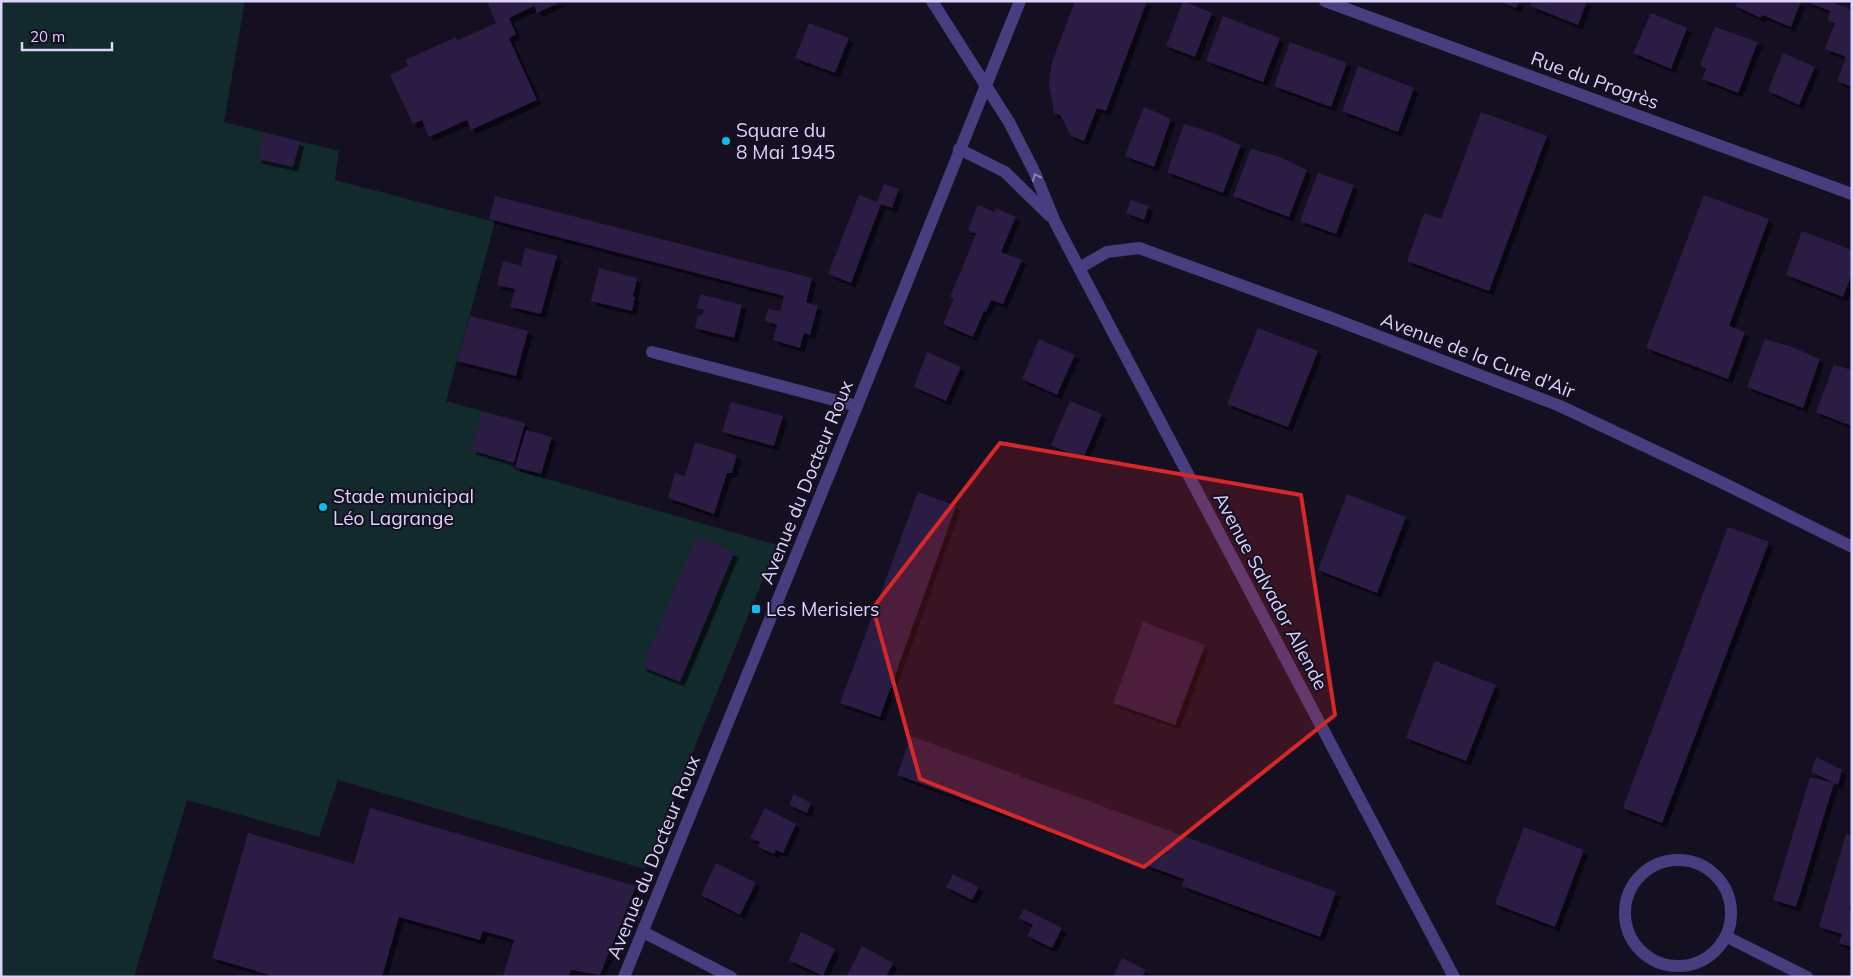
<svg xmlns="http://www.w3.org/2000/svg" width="1853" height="978" font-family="Mulish,sans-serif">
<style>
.green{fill:#122a2c}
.building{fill:#291c42;filter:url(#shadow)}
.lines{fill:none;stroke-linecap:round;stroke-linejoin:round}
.minor{stroke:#473d7f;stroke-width:12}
.oneway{stroke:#8a80b8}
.marked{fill:#d62828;fill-opacity:0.2;stroke:#d62828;stroke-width:4;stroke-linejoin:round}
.poi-dot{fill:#0cbcef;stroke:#150f22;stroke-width:2}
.labels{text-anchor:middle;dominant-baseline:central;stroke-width:4;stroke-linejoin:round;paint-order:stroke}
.street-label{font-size:19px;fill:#ddd3fd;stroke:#150f22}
.poi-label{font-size:19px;fill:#ddd3fd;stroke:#150f22;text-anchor:start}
</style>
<defs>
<filter id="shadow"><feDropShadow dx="4.5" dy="4.5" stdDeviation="0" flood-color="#0009"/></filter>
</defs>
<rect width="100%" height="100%" fill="#150f22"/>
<path class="green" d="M1,1H245L224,122L339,151L335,180L495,222L446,401L525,423L513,469L777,545L645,869L338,780L319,837L187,800L134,977H1Z"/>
<g class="building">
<path d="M487,1H563L537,13L534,6L509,18L516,34L509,38L537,100L471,130L467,120L429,137L422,120L413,124L390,75L408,66L405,60L456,37L458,40L496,23Z"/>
<path d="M1075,1H1147L1106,111L1097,108L1084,141L1071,136L1060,115L1054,113L1049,84L1052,62Z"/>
<path d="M1183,1L1212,13L1195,57L1166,46Z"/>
<path d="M1499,1H1519L1516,8Z"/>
<path d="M1532,1H1587L1578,25L1530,6Z"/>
<path d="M1737,1H1801L1791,27L1762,15L1761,18L1735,6Z"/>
<path d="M1805,1H1829L1852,10V87L1837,81L1846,57L1825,49L1835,23L1828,21L1830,11Z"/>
<path d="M1651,13L1687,28L1671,69L1633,53Z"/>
<path d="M1223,16L1280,38L1263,82L1206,61Z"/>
<path d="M809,23L849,38L835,73L795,58Z"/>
<path d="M1715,27L1758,42L1738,93L1702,79L1706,69L1700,65Z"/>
<path d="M1290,42L1347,63L1331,107L1274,86Z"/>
<path d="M1783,53L1815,67L1799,105L1768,91Z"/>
<path d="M1358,66L1414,88L1398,132L1342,111Z"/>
<path d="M1144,107L1171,119L1154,167L1125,156Z"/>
<path d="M1481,112L1547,136L1489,291L1407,261L1424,213L1441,219Z"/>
<path d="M1184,124L1213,133L1241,145L1223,193L1167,172Z"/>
<path d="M264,132L300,142L293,167L257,159Z"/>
<path d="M1251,149L1280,157L1307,170L1289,217L1233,196Z"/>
<path d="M1318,173L1354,185L1336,234L1300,221Z"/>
<path d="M884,184L899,189L892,208L881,204L851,283L828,274L859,195L877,202Z"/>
<path d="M1704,195L1769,219L1729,326L1745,332L1728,379L1646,348Z"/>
<path d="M495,196L812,278L806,302L818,306L810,335L804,333L800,348L773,340L777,325L765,321L768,309L780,311L784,296L489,219Z"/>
<path d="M1131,200L1149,206L1144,220L1126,213Z"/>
<path d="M978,205L994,212L996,208L1016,217L1001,252L1022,260L1003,304L991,300L986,312L984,311L973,337L943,324L954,298L950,297L976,234L968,230Z"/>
<path d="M1802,231L1852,250V273L1843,297L1786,275Z"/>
<path d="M525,248L557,256L541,314L510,307L515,289L497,285L503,261L521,266Z"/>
<path d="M599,268L637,278L633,297H635L632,311L591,301Z"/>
<path d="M700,294L742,305L734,338L695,328L698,316L702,315L704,310L697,308Z"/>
<path d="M470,316L528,331L516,376L457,361Z"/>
<path d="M1258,328L1318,351L1288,427L1227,404Z"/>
<path d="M1039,339L1075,355L1057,395L1022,379Z"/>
<path d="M1765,339L1792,347L1820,359L1803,408L1747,387Z"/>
<path d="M927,352L961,367L946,401L914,387Z"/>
<path d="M1834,365L1852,370V426L1816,412Z"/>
<path d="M1070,401L1102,414L1083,459L1051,445Z"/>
<path d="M731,402L783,416L774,446L722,432Z"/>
<path d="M483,412L525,423L514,463L471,450Z"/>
<path d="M526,430L552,437L541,474L515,467Z"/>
<path d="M695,442L737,455L732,473H727L714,514L668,498L675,473L685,476Z"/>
<path d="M918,492L956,506L880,717L840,703Z"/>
<path d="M1347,494L1406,517L1377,593L1318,570Z"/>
<path d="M1728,527L1769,542L1662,823L1623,808Z"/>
<path d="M696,536L734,553L680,682L642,667Z"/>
<path d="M1143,622L1205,645L1175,725L1113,703Z"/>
<path d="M1435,661L1496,685L1466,761L1406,738Z"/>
<path d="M911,736L1336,892L1320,937L1182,886L1184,879L897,775Z"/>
<path d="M1816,757L1842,770L1838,785L1834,783L1796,907L1773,900L1810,777L1834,783L1811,772Z"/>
<path d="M794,794L811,803L807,813L789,805Z"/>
<path d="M370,808L636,886L600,975L571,970L569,977H503L514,940L483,931L480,940L399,917L382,977H276L212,958L248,833L354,864Z"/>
<path d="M765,808L796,824L783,853L776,850L774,854L758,847L760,842L750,838Z"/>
<path d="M1524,827L1584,850L1555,927L1495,904Z"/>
<path d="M1846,834L1852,836V901L1849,910L1852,911V947L1839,943L1842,934L1819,927Z"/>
<path d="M716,863L756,883L740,915L701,895Z"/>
<path d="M953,874L979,887L972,900L946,887Z"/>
<path d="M1024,909L1062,928L1052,948L1027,936L1033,925L1019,918Z"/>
<path d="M801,932L835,949L823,976L789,960Z"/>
<path d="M862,946L893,963L886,977H846Z"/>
<path d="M1122,958L1146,970L1142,977H1113Z"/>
</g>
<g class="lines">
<g class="minor">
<path d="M932,1L1009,122L1035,173L1055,222L1079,268L1454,977"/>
<path d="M1325,1L1852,194"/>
<path d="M959,149L1005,172L1050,216"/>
<path d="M1079,268L1107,252L1139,248L1334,319L1560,406L1721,482L1852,547"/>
<path d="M652,352L857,406"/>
<circle cx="1678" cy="913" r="53"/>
<path d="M643,932L731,977"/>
<path d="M1727,937L1807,977"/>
<path d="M624,977L857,406L1020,1"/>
</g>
</g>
<defs><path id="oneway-chevron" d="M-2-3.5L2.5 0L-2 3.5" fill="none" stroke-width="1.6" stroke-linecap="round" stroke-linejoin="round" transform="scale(1.25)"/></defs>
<use class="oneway" href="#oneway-chevron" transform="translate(1036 177) rotate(-114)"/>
<path class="marked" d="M1000,443L1301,495L1335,715L1144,867L920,779L873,608Z"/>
<g class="poi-dot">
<circle cx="726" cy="141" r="5"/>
<circle cx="323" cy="507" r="5"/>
<rect x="751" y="604" width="10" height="10" rx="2.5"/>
</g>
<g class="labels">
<g class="street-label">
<text transform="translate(1595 80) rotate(20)">Rue du Progrès</text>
<text transform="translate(1478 355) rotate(21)">Avenue de la Cure d'Air</text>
<text transform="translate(806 482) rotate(-68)">Avenue du Docteur Roux</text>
<text transform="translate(1271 591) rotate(62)">Avenue Salvador Allende</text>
<text transform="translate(653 857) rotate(-68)">Avenue du Docteur Roux</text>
</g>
<g class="poi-label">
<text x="736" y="130">Square du<tspan x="736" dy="22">8 Mai 1945</tspan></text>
<text x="333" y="496">Stade municipal<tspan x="333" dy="22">Léo Lagrange</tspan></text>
<text x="766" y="609">Les Merisiers</text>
</g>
</g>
<rect width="1853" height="978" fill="none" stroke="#ddd3fd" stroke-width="5"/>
<path d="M22 42v8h90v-8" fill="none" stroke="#ddd3fd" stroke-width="2.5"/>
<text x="30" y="42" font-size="15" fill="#ddd3fd" stroke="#150f22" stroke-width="4" paint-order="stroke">20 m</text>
</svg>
